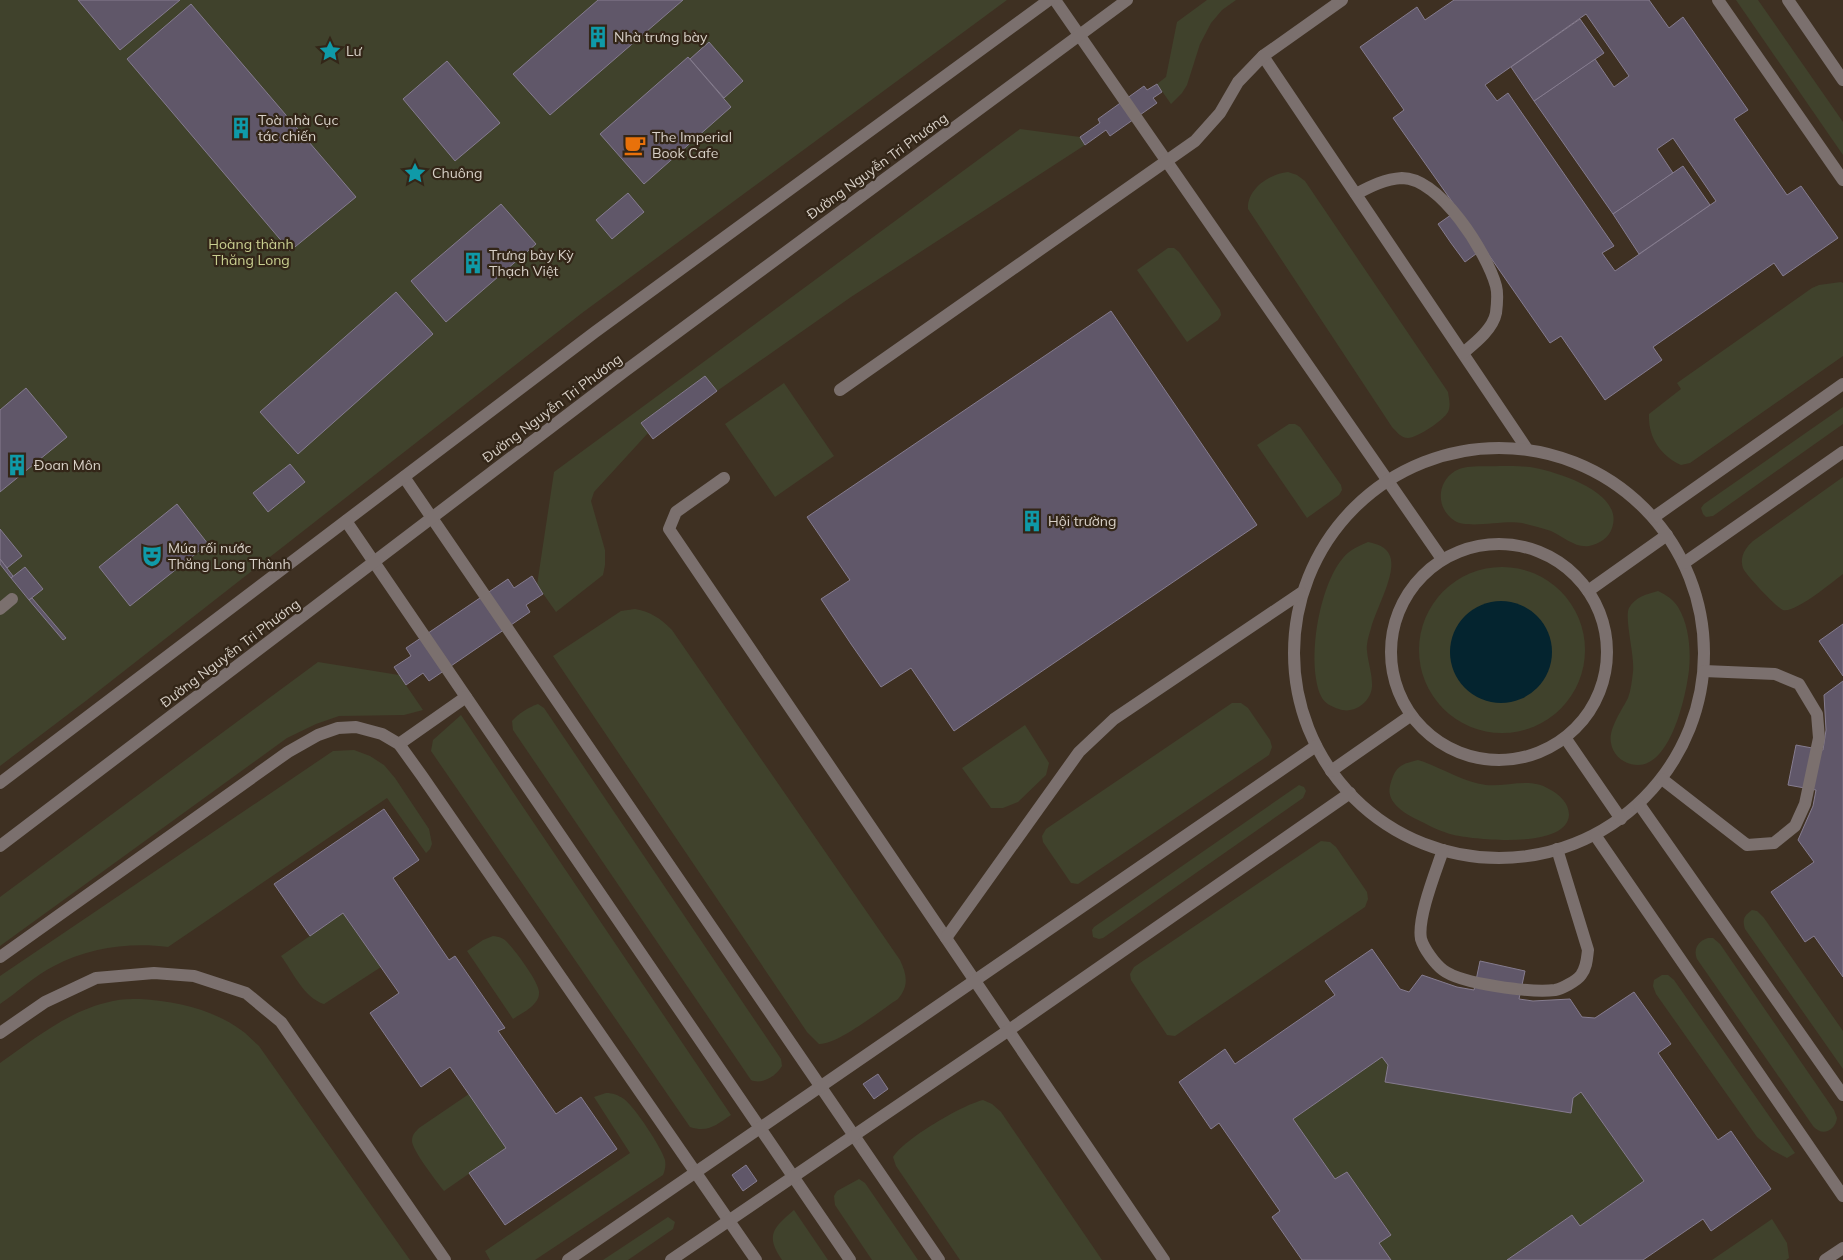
<svg xmlns="http://www.w3.org/2000/svg" width="1843" height="1260" font-family="Mulish,sans-serif">
<style>
.green{fill:#40422c}
.water{fill:#04242f}
.building{fill:#605769;stroke:#857c8f;fill-rule:evenodd}
.lines{fill:none;stroke-linecap:round;stroke-linejoin:round}
.minor{stroke:#7b706e;stroke-width:12}
.labels{text-anchor:middle;dominant-baseline:central;stroke-width:4.5;stroke-linejoin:round;paint-order:stroke}
.poi-label{font-size:14px;fill:#d8d0c7;stroke:#332618;text-anchor:start}
.street-label{font-size:14px;fill:#d8d0c7;stroke:#332618}
.park-label{font-size:14px;fill:#c9cf90;stroke:#332618}
</style>
<rect width="100%" height="100%" fill="#3e3022"/>
<g class="green">
<path d="M0,0H1007L582,313L87,700L0,766Z"/>
<path d="M1207,0H1236L1222,10L1211,23L1200,44L1187,85L1182,93L1171,104L1157,84L1166,77L1177,22Z"/>
<path d="M1736,0H1758L1843,122V155Z"/>
<path d="M1020,129L1080,137L1085,145L851,297L717,391L705,376L641,423L648,433L594,492L591,501L605,550V565L603,575L556,612L537,585L554,472Z"/>
<path d="M1288,172L1297,175L1305,181L1448,392C1449,399 1451,406 1448,412C1444,420 1417,438 1408,438C1401,438 1397,432 1392,427L1248,209C1247,189 1269,174 1288,172Z"/>
<path d="M1168,248H1174L1179,252L1220,310L1221,315L1218,320L1187,342L1137,270Z"/>
<path d="M1841,282L1843,283V356L1690,463L1681,465C1660,455 1648,437 1649,414L1681,389L1677,383L1812,288L1819,285Z"/>
<path d="M784,383L834,456L775,497L725,424Z"/>
<path d="M1843,407V424L1713,516L1706,517L1703,514L1701,508L1704,504Z"/>
<path d="M1289,424H1295L1300,427L1341,485L1342,490L1339,495L1307,518L1257,445Z"/>
<path d="M1500,466C1509,466 1520,466 1530,467C1555,471 1625,492 1612,528C1609,538 1599,544 1589,546C1575,548 1564,537 1551,531C1542,528 1531,525 1522,523C1503,520 1469,529 1455,521C1436,509 1436,483 1455,471C1466,464 1486,467 1500,466Z"/>
<path d="M1843,477V574C1832,582 1796,613 1783,610C1777,608 1745,574 1743,568C1739,557 1746,547 1753,541Z"/>
<path d="M1368,542C1377,544 1386,546 1390,556C1397,573 1376,609 1371,628C1369,635 1366,644 1367,651C1368,662 1372,673 1372,684C1373,701 1354,715 1339,709C1332,707 1324,703 1321,696C1306,662 1319,586 1343,558C1349,550 1359,546 1368,542Z"/>
<circle cx="1502" cy="650" r="83"/>
<path d="M1658,591C1666,595 1673,599 1678,607C1689,625 1691,650 1689,670C1686,696 1671,765 1638,765C1625,765 1613,756 1611,743C1608,729 1622,710 1628,698C1631,690 1632,680 1633,672C1635,656 1624,618 1629,608C1635,597 1647,594 1658,591Z"/>
<path d="M635,609C651,612 660,618 672,630L900,960C907,975 909,986 898,999C881,1010 837,1045 819,1044L807,1032L553,656L621,611Z"/>
<path d="M318,662L399,675L423,710L404,715L339,716L316,724L287,738L0,946V897Z"/>
<path d="M1232,703H1241L1248,708L1270,740L1272,747L1269,755L1078,884L1071,883L1043,842L1042,836L1046,829Z"/>
<path d="M538,704L544,708L781,1059L782,1066C776,1076 762,1085 751,1080L513,730L512,721C518,714 529,707 538,704Z"/>
<path d="M461,715L731,1115C716,1125 708,1133 690,1127L431,751L433,740Z"/>
<path d="M1025,725L1049,763L1046,775L1018,802L1003,808H991L962,768Z"/>
<path d="M354,750L370,756L384,765L395,778L429,829L432,844L430,849L426,853L387,798L168,947C130,942 88,948 54,966C34,976 18,992 0,1004V976L333,751Z"/>
<path d="M1418,760C1441,767 1462,782 1486,785C1507,787 1530,777 1549,789C1559,794 1569,803 1569,815C1567,849 1477,840 1454,835C1441,832 1428,825 1416,819C1404,813 1386,802 1390,786C1395,767 1400,764 1418,760Z"/>
<path d="M1299,785L1304,787L1306,791L1303,798L1103,938L1099,939L1093,937L1092,930L1094,927Z"/>
<path d="M1321,841L1330,842L1336,847L1367,892L1368,899L1365,907L1175,1036L1167,1035L1131,980L1130,974L1134,967Z"/>
<path d="M1752,910L1757,911L1764,918L1843,1031V1069L1745,929C1742,919 1744,916 1752,910Z"/>
<path d="M343,913L381,967L324,1004C304,998 293,972 281,956Z"/>
<path d="M493,936C499,937 502,937 507,942C514,949 539,982 539,992C540,1005 522,1013 513,1019L467,951L483,940Z"/>
<path d="M1708,938H1713L1720,944L1834,1110L1837,1118C1835,1131 1822,1137 1813,1126L1697,959C1693,949 1698,941 1708,938Z"/>
<path d="M1662,975H1668L1674,980L1795,1153L1787,1158L1772,1150L1757,1137L1656,994L1653,986L1654,980Z"/>
<path d="M140,999C175,1001 212,1009 241,1030C247,1034 253,1041 259,1046L410,1260H0V1063C36,1038 69,1010 113,1001C122,999 131,999 140,999Z"/>
<path d="M1382,1057L1388,1065L1385,1082L1570,1113L1573,1098L1581,1092L1644,1181L1580,1226L1572,1215L1507,1260H1391L1379,1243L1391,1234L1347,1172L1335,1179L1293,1119Z"/>
<path d="M606,1093C613,1093 618,1095 624,1099C634,1106 662,1148 665,1160C666,1166 665,1170 663,1175L535,1260H490L485,1251L630,1153L594,1097Z"/>
<path d="M469,1094L506,1148L444,1191C437,1182 412,1150 412,1141C412,1135 415,1132 419,1128Z"/>
<path d="M983,1100L992,1104L1001,1112L1102,1260H960L896,1166L893,1157C904,1139 962,1105 983,1100Z"/>
<path d="M859,1179L865,1183L918,1260H872L835,1205L834,1196L837,1191Z"/>
<path d="M794,1210L828,1260H782C765,1235 773,1228 794,1210Z"/>
<path d="M668,1217L675,1222L673,1229L628,1260H603Z"/>
<path d="M1772,1219L1787,1243L1789,1258L1786,1260H1712Z"/>
</g>
<circle class="water" cx="1501" cy="652" r="51"/>
<g class="building">
<path d="M78,0H180L120,50Z"/>
<path d="M598,0H683L550,115L513,74Z"/>
<path d="M1454,0H1649L1669,28L1683,17L1748,110L1734,119L1787,195L1801,186L1838,238L1783,276L1774,263L1653,347L1662,360L1605,400L1561,336L1550,343L1484,248L1465,262L1451,243L1438,224L1458,210L1393,118L1404,110L1360,47L1417,7L1425,20ZM1586,14L1629,76L1614,87L1595,59L1534,101L1613,214L1673,173L1657,149L1673,138L1716,201L1615,271L1602,253L1614,246L1508,93L1497,101L1485,85Z"/>
<path d="M191,4L356,197L290,251L127,59Z"/>
<path d="M1580,19L1604,53L1534,101L1511,67Z"/>
<path d="M709,42L743,81L724,98L690,59Z"/>
<path d="M688,57L731,107L644,184L600,134Z"/>
<path d="M447,61L500,123L455,161L403,99Z"/>
<path d="M1157,84L1162,92L1153,98L1157,103L1110,136L1106,130L1085,145L1080,137L1100,123L1098,119L1144,86L1147,90Z"/>
<path d="M1683,166L1710,205L1639,254L1613,214Z"/>
<path d="M628,193L644,212L612,239L596,220Z"/>
<path d="M501,204L536,244L446,322L411,281Z"/>
<path d="M396,292L433,334L298,454L260,412Z"/>
<path d="M1111,311L1257,525L954,731L911,668L881,687L851,644L821,599L850,580L807,517Z"/>
<path d="M705,376L717,391L653,439L641,423Z"/>
<path d="M26,388L67,437L0,492V410Z"/>
<path d="M290,464L305,482L268,512L253,493Z"/>
<path d="M177,504L208,544L130,606L99,567Z"/>
<path d="M0,529L22,556L7,568L0,559Z"/>
<path d="M0,559L13,576L11,578L0,564Z"/>
<path d="M25,567L43,589L29,600L11,578Z"/>
<path d="M532,576L543,594L526,605L530,612L429,681L423,673L406,685L394,667L411,656L406,648L508,579L514,588Z"/>
<path d="M32,598L66,638L63,640L29,600Z"/>
<path d="M1843,624V676L1819,641Z"/>
<path d="M1843,681V977L1814,936L1805,942L1771,892L1814,862L1798,840L1813,806L1816,790L1788,785L1796,745L1823,750L1826,730L1824,695Z"/>
<path d="M384,809L419,860L393,878L449,960L455,956L505,1028L498,1031L556,1114L581,1097L617,1149L505,1225L469,1173L506,1148L450,1067L421,1087L370,1013L399,993L343,913L310,936L274,884Z"/>
<path d="M1372,949L1400,989L1409,992L1422,975L1457,987L1474,990L1480,961L1525,971L1519,999L1533,1001L1570,999L1582,1017L1595,1018L1634,992L1671,1044L1658,1053L1718,1140L1731,1131L1771,1189L1711,1231L1703,1219L1643,1260H1507L1572,1215L1580,1226L1644,1181L1581,1092L1573,1098L1571,1113L1385,1082L1388,1065L1382,1057L1293,1119L1335,1179L1347,1172L1391,1235L1379,1243L1391,1260H1302L1272,1217L1280,1211L1219,1123L1211,1129L1179,1082L1225,1049L1235,1064L1335,995L1325,981Z"/>
<path d="M878,1074L888,1089L874,1099L863,1084Z"/>
<path d="M746,1165L757,1181L743,1191L732,1175Z"/>
</g>
<g class="lines">
<g class="minor">
<path d="M1055,0L1442,559"/>
<path d="M1718,0L1843,180"/>
<path d="M1788,0L1843,80"/>
<path d="M1263,56L1527,449"/>
<path d="M1356,194C1371,186 1385,179 1402,178C1440,178 1487,253 1496,286C1498,293 1497,305 1496,313C1493,329 1475,343 1463,353"/>
<path d="M840,390L1195,141L1220,113L1238,82L1263,56L1342,0"/>
<circle cx="1499" cy="653" r="205"/>
<path d="M404,477L939,1260"/>
<path d="M724,478L676,512L669,529L1164,1260"/>
<path d="M1654,517L1843,384"/>
<path d="M346,521L850,1260"/>
<circle cx="1499" cy="652" r="108"/>
<path d="M1684,563L1843,452"/>
<path d="M1588,591L1667,535"/>
<path d="M0,609L12,599"/>
<path d="M1566,739L1621,819"/>
<path d="M399,744L466,697"/>
<path d="M1331,771L1410,716"/>
<path d="M1662,779L1747,845L1774,843L1795,826L1805,804L1819,738L1817,714L1799,684L1775,674L1704,671"/>
<path d="M0,783L595,332L1049,0"/>
<path d="M1639,804L1843,1095"/>
<path d="M1595,835L1843,1196"/>
<path d="M0,846L625,371L1127,0"/>
<path d="M1443,850C1436,871 1417,918 1421,939C1424,949 1435,964 1443,970C1461,984 1532,993 1555,990C1561,989 1577,981 1581,975C1587,967 1587,958 1588,950L1557,849"/>
<path d="M946,938L1079,752L1114,719L1301,593"/>
<path d="M0,957L288,752L318,735L338,728L356,727L382,734L399,744L422,776L756,1260"/>
<path d="M0,1033L45,1002L96,978L154,973L194,976L246,993L281,1022L445,1260"/>
<path d="M568,1260L1316,746"/>
<path d="M671,1260L1009,1030L1350,793"/>
<path d="M1825,1260L1843,1248"/>
</g>
</g>
<defs>
<g id="building-bare" transform="scale(1.725)"><path d="M-4-6H4V6H1V3H-1V6H-4ZM-2.5-4.3h1.7v1.8h-1.7ZM.8-4.3h1.7v1.8H.8ZM-2.5-1h1.7V.8h-1.7ZM.8-1h1.7V.8H.8Z" fill="#0f9aa8" stroke="#332618" stroke-width="2.5" paint-order="stroke"/></g>
<g id="sight-bare" transform="scale(1.725)"><path d="M0-6L1.8-2.2L6-1.7L2.9 1.2L3.7 5.4L0 3.3L-3.7 5.4L-2.9 1.2L-6-1.7L-1.8-2.2Z" fill="#0f9aa8" stroke="#332618" stroke-width="2.5" paint-order="stroke"/></g>
<g id="cafe-bare" transform="scale(1.725)"><path d="M-5.5-4.5H6V0H3Q3 3.5 0 3.5H-2.5Q-5.5 3.5-5.5 0ZM3-3.2v2h1.7v-2ZM-6 4.5H4V6H-6Z" fill="#e8710a" stroke="#332618" stroke-width="2.5" paint-order="stroke"/></g>
<g id="theatre-bare" transform="scale(1.725)"><path d="M-5-5.5Q0-4 5-5.5V0Q5 5 0 6Q-5 5-5 0ZM-3.3-2.5H-1v1.5H-3.3ZM1-2.5H3.3v1.5H1ZM-2.8 1Q0 5.5 2.8 1Z" fill="#0f9aa8" stroke="#332618" stroke-width="2.5" paint-order="stroke"/></g>
</defs>
<g fill-rule="evenodd">
<use href="#building-bare" x="598" y="37"/>
<use href="#sight-bare" x="330" y="51"/>
<use href="#building-bare" x="241" y="128"/>
<use href="#cafe-bare" x="635" y="145"/>
<use href="#sight-bare" x="415" y="173"/>
<use href="#building-bare" x="473" y="263"/>
<use href="#building-bare" x="17" y="465"/>
<use href="#building-bare" x="1032" y="521"/>
<use href="#theatre-bare" x="152" y="556"/>
</g>
<g class="labels">
<g class="poi-label">
<text x="614" y="37">Nhà trưng bày</text>
<text x="346" y="51">Lư</text>
<text x="258" y="120">Toà nhà Cục<tspan x="258" dy="16">tác chiến</tspan></text>
<text x="652" y="137">The Imperial<tspan x="652" dy="16">Book Cafe</tspan></text>
<text x="432" y="173">Chuông</text>
<text x="489" y="255">Trưng bày Kỳ<tspan x="489" dy="16">Thạch Việt</tspan></text>
<text x="34" y="465">Đoan Môn</text>
<text x="1048" y="521">Hội trường</text>
<text x="168" y="548">Múa rối nước<tspan x="168" dy="16">Thăng Long Thành</tspan></text>
</g>
<g class="street-label">
<text transform="translate(877 166) rotate(-36)">Đường Nguyễn Tri Phương</text>
<text transform="translate(552 408) rotate(-37)">Đường Nguyễn Tri Phương</text>
<text transform="translate(230 653) rotate(-37)">Đường Nguyễn Tri Phương</text>
</g>
<g class="park-label">
<text x="251" y="244">Hoàng thành<tspan x="251" dy="16">Thăng Long</tspan></text>
</g>
</g>
</svg>
